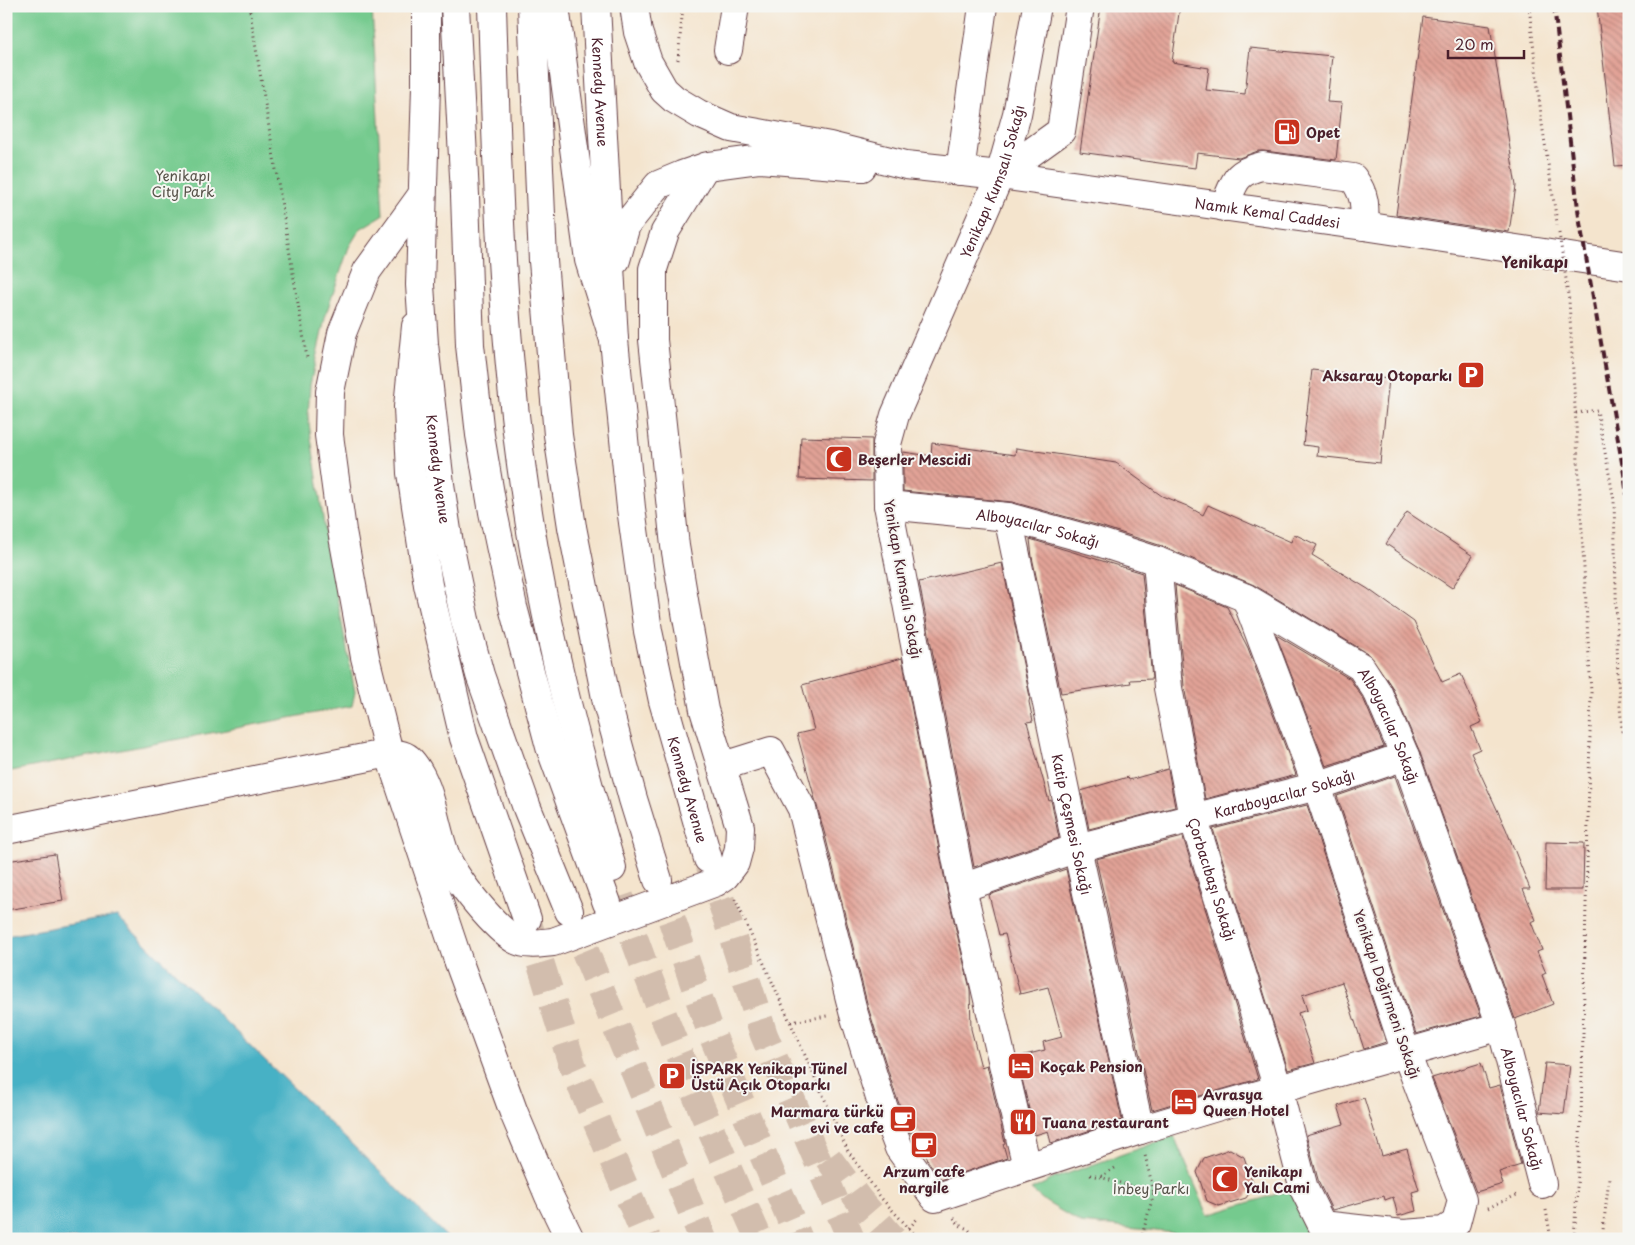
<svg xmlns="http://www.w3.org/2000/svg" width="1635" height="1245" font-family="'Playpen Sans',sans-serif">
<style>
.green{fill:#75ca8e;stroke:#60745c}
.water{fill:#47b1c5;stroke:#486878}
.building{fill:url(#building-back-hatch)}
.lines{fill:none;stroke-linecap:round;stroke-linejoin:round}
.minor-tunnel{stroke:#d2bdad;stroke-width:28;stroke-dasharray:28 14;stroke-linecap:butt}
.major-tunnel{stroke:#d2bdad;stroke-width:28;stroke-dasharray:28 14;stroke-linecap:butt}
.highway-tunnel{stroke:#d2bdad;stroke-width:28;stroke-dasharray:28 14;stroke-linecap:butt}
.minor-casing{stroke:#643d43;stroke-width:30}
.major-casing{stroke:#643d43;stroke-width:30}
.highway-casing{stroke:#643d43;stroke-width:30}
.path{stroke:#643d43;stroke-width:3;stroke-dasharray:1 4;stroke-linecap:butt}
.minor{stroke:#fff;stroke-width:28}
.major{stroke:#fff;stroke-width:28}
.highway{stroke:#fff;stroke-width:28}
.rail{stroke:#4a1f2b;stroke-width:4;stroke-dasharray:8 4;stroke-linecap:butt}
.path-bridge{stroke:#643d43;stroke-width:3;stroke-dasharray:1 4;stroke-linecap:butt}
.labels{text-anchor:middle;dominant-baseline:central;stroke-width:4;stroke-linejoin:round;paint-order:stroke}
.street-label{font-size:14px;fill:#4a1f2b;stroke:#f6f6f2}
.poi-label{font-size:14px;font-weight:bold;fill:#4a1f2b;stroke:#f6f6f2;text-anchor:start}
.park-label{font-size:14px;fill:#575249;stroke:#f6f6f2}
.quarter-label{font-size:16px;font-weight:bold;fill:#4a1f2b;stroke:#f6f6f2}
</style>
<defs>
<pattern id="building-back-hatch" width="6" height="6" patternUnits="userSpaceOnUse" patternTransform="scale(1.25)"><rect width="6" height="6" fill="#e2a397"/><path d="M-1 5l2 2M0 0l6 6M5-1l2 2" fill="none" stroke="#b9847b"/></pattern>
</defs>
<rect width="100%" height="100%" fill="#f6f6f2"/>
<filter id="ink" filterUnits="userSpaceOnUse"><feTurbulence type="fractalNoise" baseFrequency=".02" numOctaves="2"/><feDisplacementMap in="SourceGraphic" scale="10" xChannelSelector="R" yChannelSelector="G"/><feConvolveMatrix kernelMatrix="1 2 1 2 8 2 1 2 1" color-interpolation-filters="sRGB"/></filter>
<filter id="wash" filterUnits="userSpaceOnUse"><feTurbulence type="fractalNoise" baseFrequency=".0096" numOctaves="4" result="noise"/><feDisplacementMap in="SourceGraphic" scale="20" xChannelSelector="R" yChannelSelector="G"/><feGaussianBlur stdDeviation="1.12" result="paint"/><feColorMatrix in="noise" values="0 0 0 0 0 0 0 0 0 0 0 0 0 0 0 0 0 1.4 0 .05"/><feComposite in="paint" operator="in"/></filter>
<g filter="url(#wash)">
<rect width="100%" height="100%" fill="#f4e4cd"/>
<g class="green">
<path d="M6,6H372L383,215L360,229L349,247L326,314L310,385L308,417L327,545L355,692L352,706L6,772Z"/>
<path d="M1174,1136L1208,1215L1297,1188L1306,1221L1313,1239H1231L1081,1223L1046,1202L1031,1190L1055,1178Z"/>
</g>
<path class="water" d="M117,916L449,1239H6V936Z"/>
<g id="blocks">
<g class="building">
<path d="M1101,6H1180L1172,62L1209,68L1206,90L1245,94L1250,48L1332,56L1327,102L1342,103L1336,160L1264,151H1258L1239,158L1197,153L1195,168L1080,152Z"/>
<path d="M1597,6H1629V165L1615,166Z"/>
<path d="M1423,17L1490,26L1516,186L1509,232L1396,215Z"/>
<path d="M1312,370L1389,379L1380,463L1317,456L1318,447L1303,445Z"/>
<path d="M801,437L872,439V481L799,479Z"/>
<path d="M932,443L1015,455L1016,448L1116,463L1162,496L1187,506L1203,515L1208,505L1291,542L1294,534L1317,545L1312,555L1368,589L1414,622L1442,682L1461,674L1482,722L1471,727L1480,749L1471,753L1506,829L1530,889H1523L1536,920L1531,922L1542,950L1537,952L1546,973L1542,975L1553,1004L1515,1019L1419,750L1392,687L1369,654L1254,585L1162,546L1100,526L1012,502L903,491V452L931,456Z"/>
<path d="M1407,512L1473,556L1452,588L1386,544Z"/>
<path d="M1030,539L1142,573L1152,679L1130,680L1131,683L1061,693L1032,557Z"/>
<path d="M1002,563L1030,697L1029,702L1033,721L1027,722L1049,801L1051,800L1059,838L974,867L919,582Z"/>
<path d="M1175,585L1227,607L1248,648L1296,775L1205,799L1184,686Z"/>
<path d="M1276,635L1350,679L1364,700L1384,747L1326,766Z"/>
<path d="M902,658L947,891L970,989L971,1029L981,1067L987,1065L1005,1143L1003,1144L1007,1158L941,1180L928,1161L919,1131L910,1133L895,1093L868,1007L825,835L797,734L814,730L802,685Z"/>
<path d="M1168,769L1175,807L1089,829L1081,791L1128,777L1129,780Z"/>
<path d="M1395,776L1481,1016L1416,1034L1337,796Z"/>
<path d="M1307,805L1386,1042L1364,1049L1342,982L1302,995L1307,1010L1298,1013L1315,1063L1288,1070L1213,829Z"/>
<path d="M1183,837L1258,1079L1152,1110L1096,859Z"/>
<path d="M1546,842L1584,843L1583,890H1545Z"/>
<path d="M55,854L63,901L6,910V861Z"/>
<path d="M1066,869L1122,1120L1051,1143L1048,1131L1035,1135L1017,1057L1045,1050L1043,1042L1062,1037L1048,987L1020,994L1005,934L999,935L989,895Z"/>
<path d="M1481,1063L1489,1088L1500,1085L1521,1165L1499,1172L1503,1184L1476,1192L1432,1078Z"/>
<path d="M1545,1063L1570,1065L1564,1114L1539,1112Z"/>
<path d="M1364,1098L1382,1156L1407,1149L1419,1190L1412,1192L1416,1211L1398,1216L1393,1197L1385,1200L1384,1196L1332,1210L1319,1183L1306,1135L1344,1124L1338,1106Z"/>
<path d="M1230,1149L1244,1157L1254,1186L1246,1198L1219,1206L1207,1201L1197,1172L1204,1158Z"/>
</g>
</g>
</g>
<g filter="url(#ink)">
<use href="#blocks" fill-opacity="0" stroke="#643d43" stroke-width="1"/>
<g class="lines">
<path class="minor-tunnel" d="M528,923L573,1067L647,1239"/>
<g class="major-tunnel">
<path d="M708,860L764,1035L851,1239"/>
<path d="M569,912L703,1239"/>
<path d="M828,1158L859,1200L893,1239"/>
</g>
<g class="highway-tunnel">
<path d="M658,880L710,1030L799,1239"/>
<path d="M620,897C659,1014 709,1127 759,1239"/>
</g>
<g class="minor-casing">
<g id="minor">
<path d="M728,50L735,6"/>
<path d="M960,171L983,6"/>
<path d="M1000,175L1061,131L1080,6"/>
<path d="M422,195L367,271L342,333L330,392L329,435L342,531L365,657L389,753L458,960L514,1113L549,1196L570,1239"/>
<path d="M1224,207C1235,183 1233,173 1262,166L1353,178C1366,196 1365,206 1364,226"/>
<path d="M416,326L408,407L411,473L428,585L464,738L527,919"/>
<path id="s1" d="M888,505L1008,517L1095,541L1157,561L1246,598L1361,667L1378,693L1405,756L1501,1026L1542,1184"/>
<path id="s2" d="M1008,517L1077,848L1140,1130"/>
<path id="s3" d="M1157,561L1168,688L1193,817L1278,1089L1304,1189L1322,1225L1403,1234L1444,1231L1456,1223L1462,1200L1406,1053L1317,786L1246,598"/>
<path d="M723,766L771,751L802,809L853,1011L880,1098L899,1148L935,1198L1140,1130L1223,1105L1501,1026"/>
<path d="M6,830L389,753"/>
<path id="s4" d="M962,888L1077,848L1317,786L1405,756"/>
<path id="s5" d="M1027,1167L962,888L888,505L887,444L895,415L1000,175L1017,114L1037,6"/>
</g>
</g>
<g class="major-casing">
<g id="major">
<path id="s6" d="M426,6V86L420,285L424,344L440,484L449,544L465,620L480,675L527,808L569,911"/>
<path id="s7" d="M596,6L614,340L631,508L648,631L663,701L708,859"/>
<path id="s8" d="M634,6L638,32L648,62L664,90L674,99L699,114L731,128L830,146L906,165L1000,175L1364,226L1629,266"/>
<path d="M616,260L626,225L658,185L682,175L708,166L760,159L862,167"/>
<path d="M389,753C396,754 405,754 410,760C433,785 434,829 447,859C457,881 495,929 516,940C526,946 542,943 553,942L716,882L725,876L735,863L739,848L740,827L704,710L687,618L675,546L653,340V269L665,232L705,167"/>
</g>
</g>
<g class="highway-casing">
<g id="highway">
<path d="M455,6L465,195L470,345L480,435L493,512L513,607L550,747L607,903"/>
<path d="M492,6C497,168 501,331 525,492C543,620 576,745 612,868"/>
<path d="M532,6L543,261L558,435L572,527L607,703L633,799L658,880"/>
<path d="M555,6L589,260L614,340"/>
</g>
</g>
<g class="path">
<path d="M249,6L307,358L309,360"/>
<path d="M1529,6L1542,124L1558,229"/>
<path d="M678,60L683,6"/>
<path d="M1566,283L1569,300L1591,693L1581,1119L1574,1239"/>
<path d="M1576,413L1597,410L1614,500L1618,681"/>
<path d="M1629,729L1624,680L1618,681L1622,731H1629"/>
<path d="M735,899L848,1151L882,1199L919,1239"/>
<path d="M791,1022L827,1016"/>
<path d="M1090,1175L1100,1177L1154,1193"/>
<path d="M1101,1176L1115,1168"/>
<path d="M1488,1208L1519,1194"/>
<path d="M1546,1210L1551,1239"/>
<path d="M954,1218L959,1225L968,1229L977,1239"/>
<path d="M909,1228L918,1218"/>
<path d="M1141,1239L1154,1193L1145,1155"/>
<path d="M1602,1239L1609,1178"/>
</g>
<use href="#minor" class="minor"/>
<use href="#major" class="major"/>
<use href="#highway" class="highway"/>
<g class="rail">
<path d="M1554,6L1579,217L1624,474L1629,509"/>
<path d="M1627,1239L1629,1226"/>
</g>
<path class="path-bridge" d="M1559,233L1566,279"/>
</g>
</g>
<defs>
<g id="fuel-square" transform="scale(1.4375)"><rect x="-9" y="-9" width="18" height="18" rx="4" fill="#c8321e" stroke="#f6f6f2"/><path d="M-5.5-6h7V0h2V4h1.3V-2.5L3-4.5l.8-.8L6-3V5H2.5V1h-1V6h-7ZM-4.2-4.7v3.2H.2V-4.7Z" fill="#fff"/></g>
<g id="parking-square" transform="scale(1.4375)"><rect x="-9" y="-9" width="18" height="18" rx="4" fill="#c8321e" stroke="#f6f6f2"/><path d="M-3.5-5.5H1a3.5 3.5 0 0 1 0 7H-1V5.5H-3.5ZM-1-3.4V-.6H.8a1.4 1.4 0 0 0 0-2.8Z" fill="#fff"/></g>
<g id="mosque-square" transform="scale(1.4375)"><rect x="-9" y="-9" width="18" height="18" rx="4" fill="#c8321e" stroke="#f6f6f2"/><path d="M3.5-4.9A6 6 0 1 0 3.5 4.9A5 5 0 1 1 3.5-4.9Z" fill="#fff"/></g>
<g id="hotel-square" transform="scale(1.4375)"><rect x="-9" y="-9" width="18" height="18" rx="4" fill="#c8321e" stroke="#f6f6f2"/><path d="M-6-4.5h1.5V1H6V5H4.5V3h-9V5H-6ZM-4 0a1.8 1.8 0 1 1 3.6 0ZM.5 0V-2.5h3Q6-2.5 6 0Z" fill="#fff"/></g>
<g id="cafe-square" transform="scale(1.4375)"><rect x="-9" y="-9" width="18" height="18" rx="4" fill="#c8321e" stroke="#f6f6f2"/><path d="M-5.5-4.5H6V0H3Q3 3.5 0 3.5H-2.5Q-5.5 3.5-5.5 0ZM3-3.2v2h1.7v-2ZM-6 4.5H4V6H-6Z" fill="#fff"/></g>
<g id="restaurant-square" transform="scale(1.4375)"><rect x="-9" y="-9" width="18" height="18" rx="4" fill="#c8321e" stroke="#f6f6f2"/><path d="M-5-6h1v4h1v-4h1v4h1v-4h1v5L-1.5 .5V6h-2V.5L-5-1ZM5-6V6H3V1.5H1.5Q1.5-4 5-6Z" fill="#fff"/></g>
</defs>
<g fill-rule="evenodd">
<use href="#fuel-square" x="1287" y="132"/>
<use href="#parking-square" x="1471" y="375"/>
<use href="#mosque-square" x="839" y="459"/>
<use href="#hotel-square" x="1021" y="1066"/>
<use href="#parking-square" x="672" y="1076"/>
<use href="#hotel-square" x="1184" y="1102"/>
<use href="#cafe-square" x="903" y="1119"/>
<use href="#restaurant-square" x="1023" y="1122"/>
<use href="#cafe-square" x="924" y="1145"/>
<use href="#mosque-square" x="1225" y="1179"/>
</g>
<g class="labels">
<g class="street-label">
<text stroke="none"><textPath href="#s7" startOffset="86">Kennedy Avenue</textPath></text>
<text stroke="none"><textPath href="#s5" startOffset="1021">Yenikapı Kumsalı Sokağı</textPath></text>
<text stroke="none"><textPath href="#s8" startOffset="711">Namık Kemal Caddesi</textPath></text>
<text stroke="none"><textPath href="#s6" startOffset="464">Kennedy Avenue</textPath></text>
<text stroke="none"><textPath href="#s1" startOffset="152">Alboyacılar Sokağı</textPath></text>
<text transform="translate(903 579) rotate(80)">Yenikapı Kumsalı Sokağı</text>
<text stroke="none"><textPath href="#s1" startOffset="572">Alboyacılar Sokağı</textPath></text>
<text stroke="none"><textPath href="#s7" startOffset="791">Kennedy Avenue</textPath></text>
<text stroke="none"><textPath href="#s4" startOffset="336">Karaboyacılar Sokağı</textPath></text>
<text stroke="none"><textPath href="#s2" startOffset="314">Katip Çeşmesi Sokağı</textPath></text>
<text stroke="none"><textPath href="#s3" startOffset="324">Çorbacıbaşı Sokağı</textPath></text>
<text transform="translate(1387 994) rotate(71)">Yenikapı Değirmeni Sokağı</text>
<text stroke="none"><textPath href="#s1" startOffset="978">Alboyacılar Sokağı</textPath></text>
</g>
<g class="poi-label">
<text x="1306" y="132">Opet</text>
<text x="1452" y="375" text-anchor="end">Aksaray Otoparkı</text>
<text x="858" y="459">Beşerler Mescidi</text>
<text x="1040" y="1066">Koçak Pension</text>
<text x="691" y="1068">İSPARK Yenikapı Tünel<tspan x="691" dy="16">Üstü Açık Otoparkı</tspan></text>
<text x="1203" y="1094">Avrasya<tspan x="1203" dy="16">Queen Hotel</tspan></text>
<text x="884" y="1111" text-anchor="end">Marmara türkü<tspan x="884" dy="16">evi ve cafe</tspan></text>
<text x="1042" y="1122">Tuana restaurant</text>
<text x="924" y="1171" text-anchor="middle">Arzum cafe<tspan x="924" dy="16">nargile</tspan></text>
<text x="1244" y="1171">Yenikapı<tspan x="1244" dy="16">Yalı Cami</tspan></text>
</g>
<g class="park-label">
<text x="183" y="175">Yenikapı<tspan x="183" dy="16">City Park</tspan></text>
<text x="1151" y="1188">İnbey Parkı</text>
</g>
<g class="quarter-label">
<text x="1535" y="261">Yenikapı</text>
</g>
</g>
<rect width="1635" height="1245" fill="none" stroke="#f6f6f2" stroke-width="25"/>
<path d="M1448 50v8h76v-8" fill="none" stroke="#4a1f2b" stroke-width="2.5"/>
<text x="1455" y="50" font-size="15" fill="#4a1f2b" stroke="#f6f6f2" stroke-width="4" paint-order="stroke">20 m</text>
</svg>
